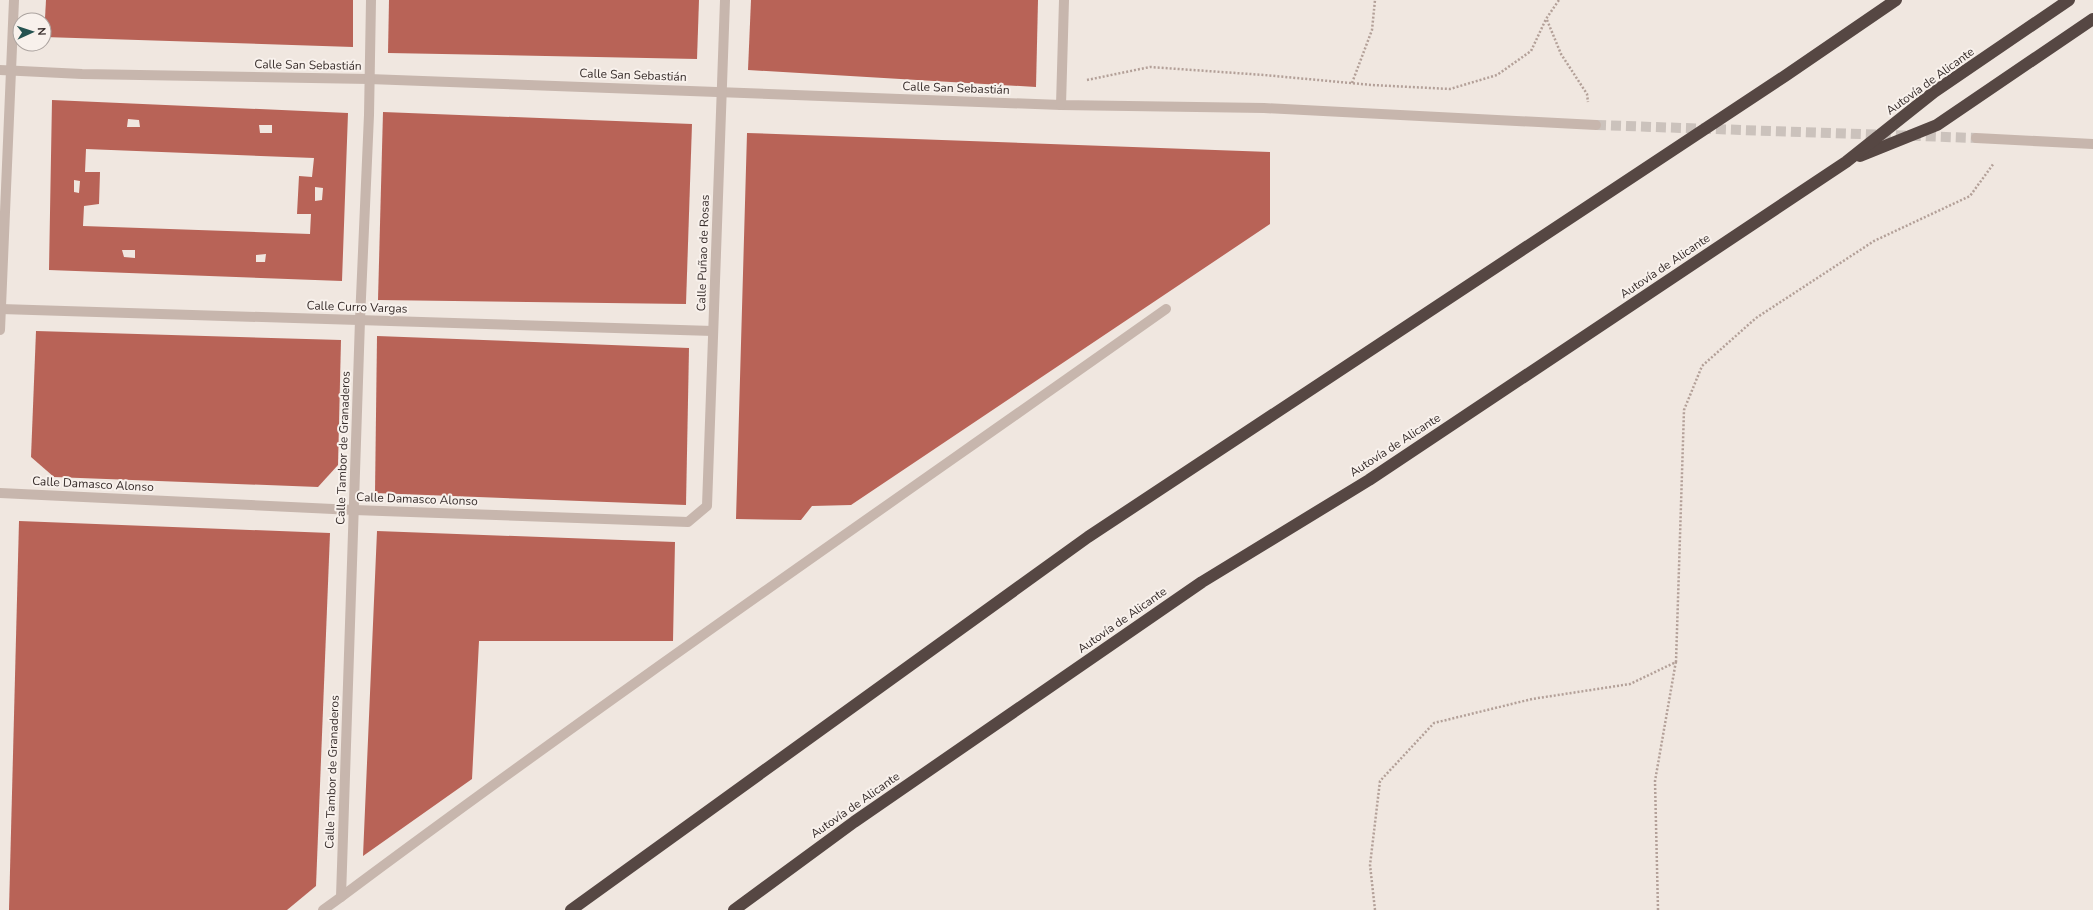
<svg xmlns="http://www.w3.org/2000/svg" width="2093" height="910" font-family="'Nunito Sans',sans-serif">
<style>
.building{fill:#b86357;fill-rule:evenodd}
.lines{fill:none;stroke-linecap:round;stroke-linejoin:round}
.street-tunnel{stroke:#cbc2bc;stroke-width:10;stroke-dasharray:10 5;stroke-linecap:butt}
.path{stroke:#b3a098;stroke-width:2.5;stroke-dasharray:2 2;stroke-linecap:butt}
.lane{stroke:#c7b6ad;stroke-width:10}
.street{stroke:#c7b6ad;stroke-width:10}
.highway{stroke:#564743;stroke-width:12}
.labels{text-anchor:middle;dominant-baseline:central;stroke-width:4;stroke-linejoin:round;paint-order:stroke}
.street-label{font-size:12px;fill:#372d2b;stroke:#f8f1ec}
</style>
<rect width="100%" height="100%" fill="#f0e7e0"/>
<g class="building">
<path d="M46,0H353V47L44,37Z"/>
<path d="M389,0H699L697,59L388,53Z"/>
<path d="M751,0H1038L1036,87L748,70Z"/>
<path d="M52,100L348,113L342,281L49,270ZM128,119L139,120L140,127H127ZM259,125H272V133H260ZM86,149L314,158L312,177L299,176L297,214H311L310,234L83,226L84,206L99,204L100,172H85ZM74,180L80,181L79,193L74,192ZM315,187L323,188L322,200L315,201ZM122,250H135V258L124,257ZM266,254L265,262H256V255Z"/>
<path d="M383,112L692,124L686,304L378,300Z"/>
<path d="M747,133L1270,152V224L851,505L812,506L801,520L736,519Z"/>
<path d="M36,331L341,340L338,465L318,487L54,477L31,457Z"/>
<path d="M377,336L689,348L686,505L375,493Z"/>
<path d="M19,521L330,533L316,886L287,910H9Z"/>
<path d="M377,531L675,542L673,641H479L472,779L363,856Z"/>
</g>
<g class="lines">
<path class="street-tunnel" d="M1596,125L1976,138"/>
<g class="path">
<path d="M1547,20L1561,54L1587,94L1588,102"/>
<path d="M1087,80L1150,67L1264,75L1372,85L1450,89L1497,75L1531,51L1546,19L1559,0"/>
<path d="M1352,83L1372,30L1375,0"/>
<path d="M1375,910L1370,865L1380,781L1434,723L1532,699L1630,684L1676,662L1684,410L1702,366L1756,318L1874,241L1970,196L1994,163"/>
<path d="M1658,910L1655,781L1676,661"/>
</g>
<path class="lane" d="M341,897C612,695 890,504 1166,309"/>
<g class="street">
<path d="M0,70L82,74L369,79L1061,105L1264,108L1596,125"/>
<path d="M1061,105L1064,0"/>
<path d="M1976,138L2093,144"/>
<path d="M1,309L713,331"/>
<path d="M0,330L14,0"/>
<path d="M0,493L354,510L688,522L707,506L725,0"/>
<path d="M323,910L341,897L360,320L369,115L371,0"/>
</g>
<g class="highway">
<path d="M1860,156L1937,125L2093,19"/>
<path d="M571,910L1088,537L1785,76L1896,0"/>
<path d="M734,910L854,822L1202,582L1369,480L1846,162L1934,92L2069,0"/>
</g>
</g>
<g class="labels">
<g class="street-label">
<text transform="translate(308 65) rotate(1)">Calle San Sebastián</text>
<text transform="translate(633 75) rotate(2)">Calle San Sebastián</text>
<text transform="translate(1930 81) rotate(-36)">Autovía de Alicante</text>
<text transform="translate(956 88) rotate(2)">Calle San Sebastián</text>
<text transform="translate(703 253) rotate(-88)">Calle Puñao de Rosas</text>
<text transform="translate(1665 266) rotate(-34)">Autovía de Alicante</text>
<text transform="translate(357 307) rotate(2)">Calle Curro Vargas</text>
<text transform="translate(1395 445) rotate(-33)">Autovía de Alicante</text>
<text transform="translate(343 448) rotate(-88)">Calle Tambor de Granaderos</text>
<text transform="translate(93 484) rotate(3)">Calle Damasco Alonso</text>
<text transform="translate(417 499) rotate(2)">Calle Damasco Alonso</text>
<text transform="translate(1122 620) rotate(-35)">Autovía de Alicante</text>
<text transform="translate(332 772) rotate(-88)">Calle Tambor de Granaderos</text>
<text transform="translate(855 805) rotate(-35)">Autovía de Alicante</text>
</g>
</g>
<g transform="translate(32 32) rotate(87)"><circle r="19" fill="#f8f1ec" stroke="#aba39f"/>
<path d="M0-3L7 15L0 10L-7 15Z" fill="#255351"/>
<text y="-6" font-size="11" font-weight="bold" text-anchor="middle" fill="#372d2b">N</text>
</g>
</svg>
